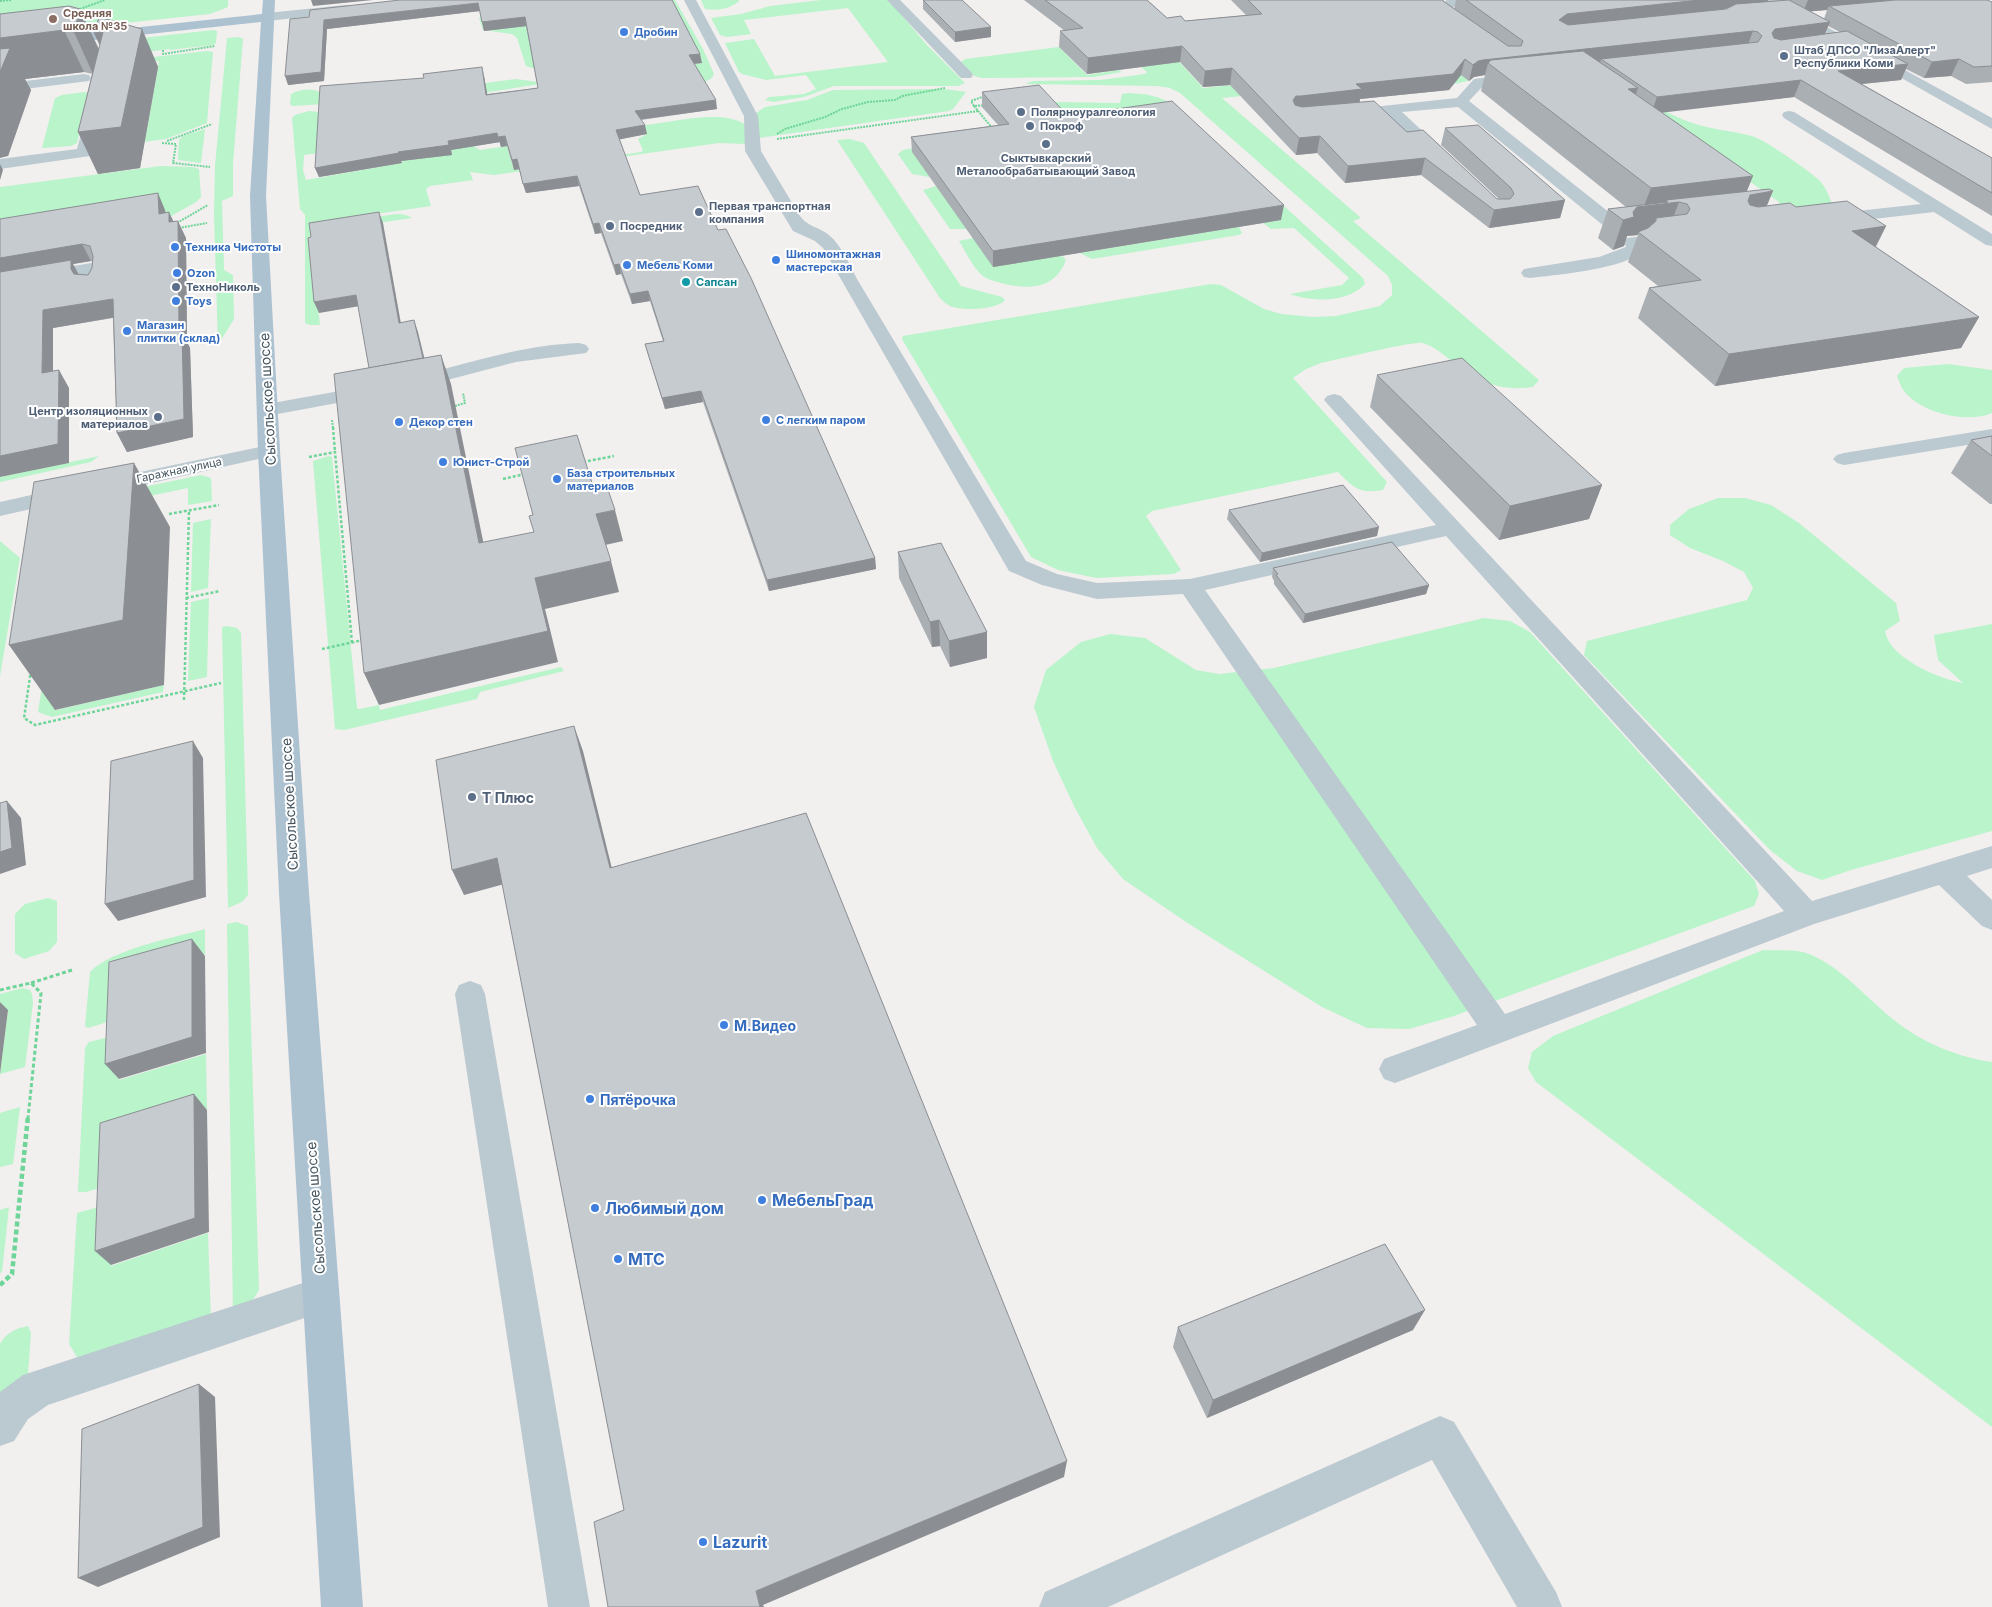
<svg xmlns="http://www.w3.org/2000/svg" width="1992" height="1607" font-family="Inter,sans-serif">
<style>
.green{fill:#b9f4ca}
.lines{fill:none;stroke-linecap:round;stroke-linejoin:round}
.path-far3{stroke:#6ed598;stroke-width:2;stroke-dasharray:2 1;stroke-linecap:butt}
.path-far2{stroke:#6ed598;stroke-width:2.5;stroke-dasharray:3 2;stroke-linecap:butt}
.path-far1{stroke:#6ed598;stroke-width:3;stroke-dasharray:4 2.5;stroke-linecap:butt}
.path{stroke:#6ed598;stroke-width:4.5;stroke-dasharray:5 3;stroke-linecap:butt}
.minor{fill:#bbc9d0;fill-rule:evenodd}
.major{fill:#acc2d1;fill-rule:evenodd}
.wall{fill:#aaafb3;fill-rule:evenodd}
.shaded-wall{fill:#8b8e92}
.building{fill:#c6cbd0;stroke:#8b8e92}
.education-dot{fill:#8d6e63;stroke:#fff;stroke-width:2}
.shop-dot{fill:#3f7fe0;stroke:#fff;stroke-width:2}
.service-dot{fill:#5c6f8a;stroke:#fff;stroke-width:2}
.culture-dot{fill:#0f9aa8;stroke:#fff;stroke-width:2}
.labels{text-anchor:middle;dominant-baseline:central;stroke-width:4;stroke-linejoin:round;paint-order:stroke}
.far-education-label{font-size:11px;font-weight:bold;fill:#785e54;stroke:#fff;text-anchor:start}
.far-shop-label{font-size:11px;font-weight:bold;fill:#366cbe;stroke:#fff;text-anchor:start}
.far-service-label{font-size:11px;font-weight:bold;fill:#4e5e75;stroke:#fff;text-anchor:start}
.far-culture-label{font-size:11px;font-weight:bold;fill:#0d838f;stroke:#fff;text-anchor:start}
.far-street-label{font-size:11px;fill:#45555f;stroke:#fff}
.street-label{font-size:14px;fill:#45555f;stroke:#fff}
.service-label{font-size:14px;font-weight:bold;fill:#4e5e75;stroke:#fff;text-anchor:start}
.shop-label{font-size:14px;font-weight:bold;fill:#366cbe;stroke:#fff;text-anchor:start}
.near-shop-label{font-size:16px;font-weight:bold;fill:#366cbe;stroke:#fff;text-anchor:start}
</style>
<rect width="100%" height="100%" fill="#f2efef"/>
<g class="green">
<path d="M0,0H228V7L210,14L0,36Z"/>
<path d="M669,0H675L703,49L714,74L712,78L703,83L640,70Z"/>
<path d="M701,0H739V1C729,9 718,11 705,9Z"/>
<path d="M821,0H889L926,44L965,83L958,86H834L804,97L773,102L765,100L769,97L804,94L816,89L806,75L766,80L742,74L739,72L725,43L754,39L775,76L888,62L848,8L744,20L751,34L727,37L720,35L711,18L741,14L770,6Z"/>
<path d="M523,6L535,69L526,66L517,38L512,34L483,30L479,18L483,15Z"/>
<path d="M213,30L217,31L216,43L213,45L170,50L169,49L118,56L125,40Z"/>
<path d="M1154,34L1203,88L1451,63L1469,78L1468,81L1439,87L1408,79L1222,98L1360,217L1359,219L1353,221L1539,380L1533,387C1495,392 1478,380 1449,359C1441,353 1432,345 1422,343C1414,341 1336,360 1321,363L1306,369L1293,378L1387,482L1383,490C1359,494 1354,488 1338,472L1152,511L1146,516L1181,570L1174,574L1096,578L1058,570L1031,557L902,339L903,336L1211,284L1221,285L1264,309L1281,314L1313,317L1336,316L1380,306L1392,295V285L1388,276L1180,93L1170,88L1157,86L1025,84L1033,81L1100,80L1145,74L1147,72L1141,67L1173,62Z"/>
<path d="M239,37L243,39L233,164V196L222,201L224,270L233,275L234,319L218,345L214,215L215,166L227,38Z"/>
<path d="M1059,47L1087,75L1118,70L1122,72L1094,77L982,78L974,76L961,62L965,59Z"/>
<path d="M207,51L213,52L207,123L166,139L98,148L146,135L159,61L122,65L118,61Z"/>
<path d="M1612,76C1635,91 1658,110 1684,120C1706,129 1729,130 1752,136C1764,139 1809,171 1819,180C1826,187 1830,198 1833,207L1778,209L1779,202L1601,78Z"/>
<path d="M516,79L546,83L471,95L292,106L290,104L291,94C300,89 311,88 320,92L485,83Z"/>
<path d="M944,89L966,92L953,109L949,111L759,138L756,113L765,107L807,100L833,90Z"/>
<path d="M85,92L89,94L77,143L71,146L42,148L55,98L62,95Z"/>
<path d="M1129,93C1146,94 1158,95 1173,105L1363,278L1365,284C1348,303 1312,302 1290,294L1342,285L1349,278L1294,228L1271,229L1263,223L1281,220L1067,130L1053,102L1120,103L1122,94Z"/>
<path d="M309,111L319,112L346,149L304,155L303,170L306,180L402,163L398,154L451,155V150L474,146L480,150L507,146L514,170L641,152L643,150L638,139L647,134L642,126L645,125C671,123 727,107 748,127L745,144L719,143L494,175L470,172L473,180L430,186L426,189L431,206L376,214L373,218C386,216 401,210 412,218L310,233L320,325H310L305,323V215L300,209L292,118L295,115Z"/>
<path d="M205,129L201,163L178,160L179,140L183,136Z"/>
<path d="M850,139L864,143L961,286L1002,297L1005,300C997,310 962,311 950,306C946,304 943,301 940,298L837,140Z"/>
<path d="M915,148L930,177L912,174L898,154L903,150Z"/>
<path d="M161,166L192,167L199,169L201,197L196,202L166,219L165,210L0,238V187Z"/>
<path d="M936,186L967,229H950L923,190Z"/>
<path d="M1239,227L1242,233L1239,235L1092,259L1080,253Z"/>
<path d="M973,238L1062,256L1066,260C1055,290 1027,290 1001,283C995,281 988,280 983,276C973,268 966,252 959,241Z"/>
<path d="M1948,364L1992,370V413C1967,424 1921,413 1904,391C1901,387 1899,381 1897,376L1904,368Z"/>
<path d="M99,456L91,462L0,482V477Z"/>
<path d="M329,456L332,457L357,708L359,709L379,705L380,710L561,667L564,671L480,692L477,699L344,730L335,729L313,461Z"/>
<path d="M201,475L211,478L212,501L188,505V488L58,515L76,501Z"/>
<path d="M1718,498H1745L1771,505L1799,523L1896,603L1900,621L1885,631C1889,658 1939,679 1963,683L1938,660L1934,635L1992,624V831L1851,870L1822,880L1797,871L1770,850L1584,655L1587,641L1747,600L1753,588L1744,572L1723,561L1690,548L1670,535V525L1689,509Z"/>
<path d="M211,519L208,588L191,592L193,523Z"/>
<path d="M0,541L20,558L0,676Z"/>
<path d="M209,598L207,677L188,681L191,602Z"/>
<path d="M1484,618L1510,621L1530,632L1755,881L1759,894L1754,906L1454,1016L1409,1029L1367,1028L1322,1007L1189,924L1123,879L1097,848L1074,806L1053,761L1034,707L1046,670L1081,642L1110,634L1145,638L1196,670L1219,674L1274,668Z"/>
<path d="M227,626L237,628L241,633L248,895L242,902L228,908L222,627Z"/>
<path d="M44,674L56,710L164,685L163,692L52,717L38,712Z"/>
<path d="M48,898L57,901V942L49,951L24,959L15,953V914L25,904Z"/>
<path d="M236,922L248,926L259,1290L249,1306L233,1314L227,924Z"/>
<path d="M205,929V954L122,978L120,1018L88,1028L85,1026L90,972C112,949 173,938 205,929Z"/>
<path d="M1763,950C1776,951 1794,949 1806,953C1839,964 1867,999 1894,1020C1921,1042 1957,1057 1992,1062V1427L1536,1082L1528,1068L1532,1052L1553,1036Z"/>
<path d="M22,988L30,990L32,994L33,1003L25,1067L0,1074L8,1011L0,1012V994Z"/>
<path d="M121,1034L119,1080L206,1054L207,1109L115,1137L113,1184L86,1192H78L85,1048L89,1042Z"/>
<path d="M20,1107L13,1164L0,1167V1113Z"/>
<path d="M113,1203L111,1266L208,1233L211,1320L83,1359L77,1357L69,1344L77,1213Z"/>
<path d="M9,1207L2,1272L0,1273V1210Z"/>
<path d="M28,1326L31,1333L28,1374L0,1400V1344C6,1333 16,1328 28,1326Z"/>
</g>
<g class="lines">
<g class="path-far3">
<path d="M0,1L11,0"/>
<path d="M77,10L105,0"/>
<path d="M163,50V54L215,46"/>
<path d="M986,105L974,106L993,129"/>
<path d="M974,106L971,101L985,96"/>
<path d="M777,134L785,129L825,117L842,109L868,102L895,100L902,96L945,88"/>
<path d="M777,139L978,111"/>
<path d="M167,141L212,124"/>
<path d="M162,143L176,144L173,163L210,167"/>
<path d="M177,223L208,205"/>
<path d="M179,228L207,223"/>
<path d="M455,406L465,403L463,393"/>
<path d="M332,420L333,428"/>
</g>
<g class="path-far2">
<path d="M333,427L335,452"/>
<path d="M309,457L335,452L352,643"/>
<path d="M583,462L614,456"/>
<path d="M503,479L525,474"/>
<path d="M169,514L219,505"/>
<path d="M186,598L220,591"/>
<path d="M322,649L363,640"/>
<path d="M31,670L24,718L35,725L221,683"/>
<path d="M184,700L189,511"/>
</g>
<g class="path-far1">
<path d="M31,983L72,970"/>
<path d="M0,990L31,983L41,993L28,1118"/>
</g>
<path class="path" d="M0,1285L12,1274L28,1116"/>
<g class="minor">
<path d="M684,0H696L758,116L761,151L800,216C808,227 819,227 829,235C842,246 849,264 857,279L1026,561L1057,574L1097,583L1190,579L1436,525L1324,400L1327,396L1334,394L1341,396L1812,901L1992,846V868L1967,876L1992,900V930L1982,926L1939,885L1814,924L1395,1083L1384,1079L1379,1069L1384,1059L1477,1025L1183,594L1097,599L1042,585L1009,571L823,248L815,241L793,231L745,151L744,116ZM1446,536L1784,911L1505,1014L1205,590Z"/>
<path d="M887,0H900L971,72L973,75L971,78H961Z"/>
<path d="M1447,0H1463L1452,8V10L1474,26L1476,29L1474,32C1462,35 1440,18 1439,6Z"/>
<path d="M1763,0H1778L1992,118V129Z"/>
<path d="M346,5L351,6L352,9L351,12L267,21L260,17L267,13Z"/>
<path d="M1522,73L1527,74L1529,77L1527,80L1483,86L1469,101L1620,221L1638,219L1644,220L1646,224L1644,228L1616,232L1610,231L1458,107L1402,112L1447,154L1449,157L1447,160H1435L1387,114L1345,118L1340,117L1338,114L1340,111L1345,110L1457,98L1474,79Z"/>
<path d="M84,74L89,75L91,78L89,81L0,92V84Z"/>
<path d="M94,108L99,109L101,112L90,156L0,169V159L77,149L87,112L89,109Z"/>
<path d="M1789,111L1794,112L1992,234V246L1986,245L1934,212L1830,224L1824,223L1822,219L1824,215L1830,214L1921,204L1784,118L1782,115L1784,112Z"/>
<path d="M1658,234L1664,235L1667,239L1664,243L1643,246L1644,249C1630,269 1554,275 1530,278L1524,277L1521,273L1524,269L1530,268L1599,257L1626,247L1624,242L1627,238Z"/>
<path d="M91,263L97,264C102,271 102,285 97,291L91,292L85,291L82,287V275L0,289V279Z"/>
<path d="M579,343L586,345L589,349L586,353L516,362L413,389L406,387L403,383L406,379C463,365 520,345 579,343Z"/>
<path d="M373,385L380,387L383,391L380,395L267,416L260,414L257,410L260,406L267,404Z"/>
<path d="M1992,429V441L1844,465L1837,463L1833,459L1837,455L1844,453Z"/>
<path d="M269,445L276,447L280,451L276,455L107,493L99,491L96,486L99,481L107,479Z"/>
<path d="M67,487L75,489L78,494L75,499L0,516V502Z"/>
<path d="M470,981L481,985L485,994L590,1607H548L455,994L459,985Z"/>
<path d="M321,1277L334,1282L339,1295L334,1308L48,1405L28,1419L14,1441L0,1446V1392L23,1375Z"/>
<path d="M1440,1416L1454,1422L1556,1592L1562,1607H1517L1432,1460L1108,1607H1039L1045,1592Z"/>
</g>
<path class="major" d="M263,0H275L266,196L280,451L309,893L363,1607H321L279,893L258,451L250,196L261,22L0,50V42L262,14Z"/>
</g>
<g class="wall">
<path d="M672,0L702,63L694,64L717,109L641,120L647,134L619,139L640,195L718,230L875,558L876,569L769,591L703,402L665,409L648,355L645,344L663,341L650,301L632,304L621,274L616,275L601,233L595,234L579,186L526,193L519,169L514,170L507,146L501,147L500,142L451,150L452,155L401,161L402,163L319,177L315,168L484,76L487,94L538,88L526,26L484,31L480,11L327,29L324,81L288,85L309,17Z"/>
<path d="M923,0L991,27V37L955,42L923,9Z"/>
<path d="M1024,0H1147L1167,18L1185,21L1246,15L1231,0H1444L1443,1L1454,9L1456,0H1768L1767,2L1782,0H1889V1L1992,2V82L1966,84L1951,76L1924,78L1906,69L1901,80L1862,84L1992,158V216L1794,97L1661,112L1747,191L1767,206L1796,207L1886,226L1876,247L1979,317L1961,348L1715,386L1638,318L1649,288L1658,286L1628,262L1638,235L1627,236L1624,246L1613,250L1598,238L1608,209L1626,207L1481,91L1485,75L1474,77L1469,81L1461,75L1449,90L1360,99V102L1407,132L1497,199H1499L1441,145L1445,128L1565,200L1560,218L1489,228L1421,175L1345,183L1317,153L1296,155L1230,85L1203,87L1180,62L1087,74L1059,47L1060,31H1065ZM1827,10L1824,19L1810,11ZM1828,26L1840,32L1825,34Z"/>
<path d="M80,9L99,49L100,45L94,33L142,29L158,67L140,168L98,174L78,132L92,74L84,72L25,79L31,90L8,156L0,14Z"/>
<path d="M982,92L1068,116L1281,220L993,267L912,152L911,137L998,125L982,107Z"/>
<path d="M165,210L166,213L174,222L186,238L187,342L190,348L193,437L127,452L117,433L113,318L53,328V371L69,388V463L0,219ZM91,261L93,262L92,268L88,275H79L73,264Z"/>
<path d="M1377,375L1602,485L1589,519L1499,540L1370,407Z"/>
<path d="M1992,436V504H1990L1951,473L1971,440Z"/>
<path d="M1229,510L1377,536L1260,562L1227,519Z"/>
<path d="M898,552L987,658L950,667L940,646L932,647L899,578Z"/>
<path d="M1273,568L1429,585L1426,594L1303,623L1274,584V581L1272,577Z"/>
<path d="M1178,1327L1413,1330L1207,1418L1173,1347Z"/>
</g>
<g class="shaded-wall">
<path d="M311,0H373L313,6Z"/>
<path d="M1700,0H1768L1766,5L1726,8L1715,13L1554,36L1559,20L1567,14Z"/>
<path d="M1808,0H1889L1888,4L1829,6L1827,10L1803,12Z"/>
<path d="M478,3L480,11L327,29L324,81L288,85L285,76L324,20Z"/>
<path d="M80,9L99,50L93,74L74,32Z"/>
<path d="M525,17L527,26L484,31L482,22Z"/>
<path d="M1830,22L1823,38L1769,45L1772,33L1775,29Z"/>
<path d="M991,27V37L955,42V32Z"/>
<path d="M142,29L158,67L140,168L98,174L78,132Z"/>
<path d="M64,30L84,72L25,79L31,90L8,156L0,158V38Z"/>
<path d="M1753,31L1747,47L1601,59L1600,63H1488L1485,75L1474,77L1469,81L1473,65L1478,61L1483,60Z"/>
<path d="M103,32L112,72L94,33Z"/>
<path d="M1182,46L1180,62L1087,74L1088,58Z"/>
<path d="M700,54L702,63L690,64L689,55Z"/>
<path d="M1465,59L1461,75L1449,90L1360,99L1359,106L1299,112L1293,100L1296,96Z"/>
<path d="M1959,59L1951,76L1924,78L1932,62Z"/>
<path d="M1908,64L1901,80L1831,87L1838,71Z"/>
<path d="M482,67L484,76L489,104L486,95Z"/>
<path d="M1232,68L1230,85L1203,87L1205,71Z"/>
<path d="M1801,80L1794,97L1651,114L1657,97Z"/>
<path d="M1638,88L1628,116V89Z"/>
<path d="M716,100L717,109L637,120L635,111Z"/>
<path d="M645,125L647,134L617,140L616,130Z"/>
<path d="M497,133L500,142L451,150L452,155L401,161L402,163L319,177L315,168L398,152L448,141Z"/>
<path d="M505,136L507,146L501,147L498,137Z"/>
<path d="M1320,136L1317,153L1296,155L1299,138Z"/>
<path d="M1425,158L1421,175L1345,183L1348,166Z"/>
<path d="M517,159L520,169L514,170L512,160Z"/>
<path d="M0,164L3,170L0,180Z"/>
<path d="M577,176L579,186L526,193L523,184Z"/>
<path d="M1753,176L1741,206L1690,209L1687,204L1679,202L1668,231L1656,221V218L1651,233L1638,232V235L1627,236L1624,246L1613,250L1623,220L1637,207L1644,206L1651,188Z"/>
<path d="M1773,191L1761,220L1738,224L1750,195Z"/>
<path d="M158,193L165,210L167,231L159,214Z"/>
<path d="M1565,200L1560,218L1489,228L1494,210Z"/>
<path d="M1284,205L1281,220L993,267V251Z"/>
<path d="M169,212L177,229L169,222Z"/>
<path d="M379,212L383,223L403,335L399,323Z"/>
<path d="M178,221L186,238L187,342L190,348L193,437L127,452L117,433L179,331Z"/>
<path d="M599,223L601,233L595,234L593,224Z"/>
<path d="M1886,226L1871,255L1852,231Z"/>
<path d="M82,244L91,261L73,264L80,277H0V258Z"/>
<path d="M619,264L621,274L616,275L614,265Z"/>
<path d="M648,291L650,301L632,304L630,294Z"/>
<path d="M356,295L360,306L319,313L314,302Z"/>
<path d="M113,299L122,316L53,328V392L42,373L43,310Z"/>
<path d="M1979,317L1961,348L1715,386L1729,354Z"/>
<path d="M414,320L418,332L428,373L374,382Z"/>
<path d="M441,355L451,384L490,575L479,543Z"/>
<path d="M59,370L69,388V463L0,477V456Z"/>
<path d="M701,391L703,402L665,409L662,398Z"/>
<path d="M134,463L170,527L164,685L55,710L9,645Z"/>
<path d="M1602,485L1589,519L1499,540L1510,506Z"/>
<path d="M615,510L623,541L605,545L596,514Z"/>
<path d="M1379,527L1377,536L1260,562L1262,553Z"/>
<path d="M875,558L876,569L769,591L767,580Z"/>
<path d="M611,561L619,592L545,609L558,662L379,705L364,673L535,578Z"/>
<path d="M1429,585L1426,594L1303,623L1305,614Z"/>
<path d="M939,620L940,646L932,647L930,622Z"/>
<path d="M987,632V658L950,667L949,641Z"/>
<path d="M574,726L583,751L618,893L610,868Z"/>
<path d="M193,741L203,758L206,897L118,921L105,904Z"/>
<path d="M7,801L21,818L26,865L0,874V852Z"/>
<path d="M497,858L508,883L464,895L452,870Z"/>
<path d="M192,939L205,956L206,1053L119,1079L105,1064Z"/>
<path d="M0,1002L8,1010L0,1074Z"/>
<path d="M194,1094L207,1110L209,1232L111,1265L95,1251Z"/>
<path d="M1425,1310L1413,1330L1207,1418L1213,1400Z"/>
<path d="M199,1384L215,1397L220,1537L98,1587L78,1578Z"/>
<path d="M1067,1461L1064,1477L763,1605L764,1607H760L756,1591Z"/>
</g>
<g class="building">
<path d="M400,0H672L700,54L689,55L716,100L635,111L645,125L616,130L640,195L698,186L718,230L726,229L751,278L875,558L767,580L701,391L662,398L645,344L664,341L648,291L630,294L619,264L614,265L599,223L593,224L577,176L523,184L517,159L512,160L505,136L498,137L497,133L448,141L449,145L398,152L399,153L315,168L320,86L424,78L423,74L482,67L486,95L538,88L525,17L482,22L478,3L324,20L321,72L285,76L290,19L309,17L310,10Z"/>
<path d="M923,0H962L991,27L955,32Z"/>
<path d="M1045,0H1147L1167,18L1181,16L1185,21L1262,14L1248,0H1443V1L1508,46H1521L1523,41L1466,0H1700L1567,14L1559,20L1568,25L1726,9L1736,4L1789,0L1830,22L1775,29L1772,33L1774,38L1781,40L1847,31L1908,64L1838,71L1992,158V193L1801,80L1657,97L1601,59L1758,42L1762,36L1758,32L1753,31L1483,60L1478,61L1473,65L1465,59L1453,74L1356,84L1362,89L1301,96H1296L1293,100L1295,105L1302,107L1374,101L1407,132L1423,130L1497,199H1510L1514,194L1511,188L1445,128L1478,125L1565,200L1494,210L1425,158L1348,166L1320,136L1299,138L1232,68L1205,71L1182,46L1088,58L1060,31L1083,28Z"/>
<path d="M1896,0H1987L1992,2V66L1974,67L1959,59L1932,62L1829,6Z"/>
<path d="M69,6L80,9L74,32L64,30L0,38V14Z"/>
<path d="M99,17L142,29L121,127L78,132L103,32L94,33Z"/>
<path d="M10,48L0,72V49Z"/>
<path d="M1583,51L1638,88L1628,89L1753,176L1651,188L1488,63L1491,60Z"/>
<path d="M1039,85L1068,116L1172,101L1284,205L993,251L911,137L1009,124L982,92Z"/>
<path d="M1769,189L1773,191L1750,195L1748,201L1750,205L1758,207L1790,203L1796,207L1847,201L1886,226L1852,231L1979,317L1729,354L1649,288L1701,280L1638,232L1648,228L1656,221V218L1687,214L1690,209L1687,204L1679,202L1637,207L1633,212L1634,217L1623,220L1608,209L1668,202L1666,200Z"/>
<path d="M158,193L159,214L169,212V222L178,221L179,331L182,330L184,419L117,433L113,299L43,310L42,373L59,370L58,444L0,456V272L71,260V269L74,274L88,275L92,268L93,256L90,246L82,244L0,258V219Z"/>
<path d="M379,212L399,323L414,320L423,358L369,368L356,295L314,302L308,238L311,237L309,223Z"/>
<path d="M441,355L479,543L534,532L529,516L533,515L515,448L577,435L593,486L606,484L615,510L596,514L611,561L535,578L548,631L364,673L334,374Z"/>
<path d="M1462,358L1602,485L1510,506L1377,375Z"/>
<path d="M1992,436V456L1971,440Z"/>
<path d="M134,463L123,620L9,645L34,482Z"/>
<path d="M1343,485L1379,527L1262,553L1229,510Z"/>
<path d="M1392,542L1429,585L1305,614L1276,575L1278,574L1273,568Z"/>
<path d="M941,543L987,632L949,641L939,620L930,622L898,552Z"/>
<path d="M574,726L610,868L806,813L1067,1461L756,1591L760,1607H608L594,1522L624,1510L497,858L452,870L436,760Z"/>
<path d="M193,741L194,880L105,904L111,761Z"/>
<path d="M7,801L12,848L0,852V803Z"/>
<path d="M192,939V1037L105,1064L109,962Z"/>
<path d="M194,1094L195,1218L95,1251L100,1123Z"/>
<path d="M1385,1244L1425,1310L1213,1400L1178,1327Z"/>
<path d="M199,1384L203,1527L78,1578L82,1429Z"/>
</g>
<circle class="education-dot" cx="53" cy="19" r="5"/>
<g class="shop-dot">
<circle cx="624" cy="32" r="5"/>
<circle cx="175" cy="247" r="5"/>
<circle cx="776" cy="260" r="5"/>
<circle cx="627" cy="265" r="5"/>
<circle cx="177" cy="273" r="5"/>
<circle cx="176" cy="301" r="5"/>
<circle cx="127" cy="331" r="5"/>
<circle cx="766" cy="420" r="5"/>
<circle cx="399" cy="422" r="5"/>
<circle cx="443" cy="462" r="5"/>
<circle cx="557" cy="479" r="5"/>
<circle cx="724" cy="1025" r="5"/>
<circle cx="590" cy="1099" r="5"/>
<circle cx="762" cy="1200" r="5"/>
<circle cx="595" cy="1208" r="5"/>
<circle cx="618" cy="1259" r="5"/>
<circle cx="703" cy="1542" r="5"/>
</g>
<g class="service-dot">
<circle cx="1784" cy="56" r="5"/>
<circle cx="1021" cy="112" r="5"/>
<circle cx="1030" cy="126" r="5"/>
<circle cx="1046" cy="144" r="5"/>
<circle cx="699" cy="212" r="5"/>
<circle cx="610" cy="226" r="5"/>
<circle cx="176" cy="287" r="5"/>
<circle cx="158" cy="417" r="5"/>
<circle cx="472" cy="797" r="5"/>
</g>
<circle class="culture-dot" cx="686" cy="282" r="5"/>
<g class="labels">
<g class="far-education-label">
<text x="63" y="13">Средняя<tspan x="63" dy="13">школа №35</tspan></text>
</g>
<g class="far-shop-label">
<text x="634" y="32">Дробин</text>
<text x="185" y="247">Техника Чистоты</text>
<text x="786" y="254">Шиномонтажная<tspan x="786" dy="13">мастерская</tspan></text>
<text x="637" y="265">Мебель Коми</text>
<text x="187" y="273">Ozon</text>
<text x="186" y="301">Toys</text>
<text x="137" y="325">Магазин<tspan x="137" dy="13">плитки (склад)</tspan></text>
<text x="776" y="420">С легким паром</text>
<text x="409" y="422">Декор стен</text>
<text x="453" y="462">Юнист-Строй</text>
<text x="567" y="473">База строительных<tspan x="567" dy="13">материалов</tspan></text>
</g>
<g class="far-service-label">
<text x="1794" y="50">Штаб ДПСО "ЛизаАлерт"<tspan x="1794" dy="13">Республики Коми</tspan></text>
<text x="1031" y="112">Полярноуралгеология</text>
<text x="1040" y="126">Покроф</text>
<text x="1046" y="158" text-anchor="middle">Сыктывкарский<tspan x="1046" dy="13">Металообрабатывающий Завод</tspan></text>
<text x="709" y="206">Первая транспортная<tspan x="709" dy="13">компания</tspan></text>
<text x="620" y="226">Посредник</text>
<text x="186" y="287">ТехноНиколь</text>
<text x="148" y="411" text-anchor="end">Центр изоляционных<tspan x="148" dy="13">материалов</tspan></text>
</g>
<g class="far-culture-label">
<text x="696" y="282">Сапсан</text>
</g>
<g class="far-street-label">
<text transform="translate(179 470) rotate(-12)">Гаражная улица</text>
</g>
<g class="street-label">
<text transform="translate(267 399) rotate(-93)">Сысольское шоссе</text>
<text transform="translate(289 804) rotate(-93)">Сысольское шоссе</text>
<text transform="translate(315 1208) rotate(-94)">Сысольское шоссе</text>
</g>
<g class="service-label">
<text x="482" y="797">Т Плюс</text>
</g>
<g class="shop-label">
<text x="734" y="1025">М.Видео</text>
<text x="600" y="1099">Пятёрочка</text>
</g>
<g class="near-shop-label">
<text x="772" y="1200">МебельГрад</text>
<text x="605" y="1208">Любимый дом</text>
<text x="628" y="1259">МТС</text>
<text x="713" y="1542">Lazurit</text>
</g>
</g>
</svg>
